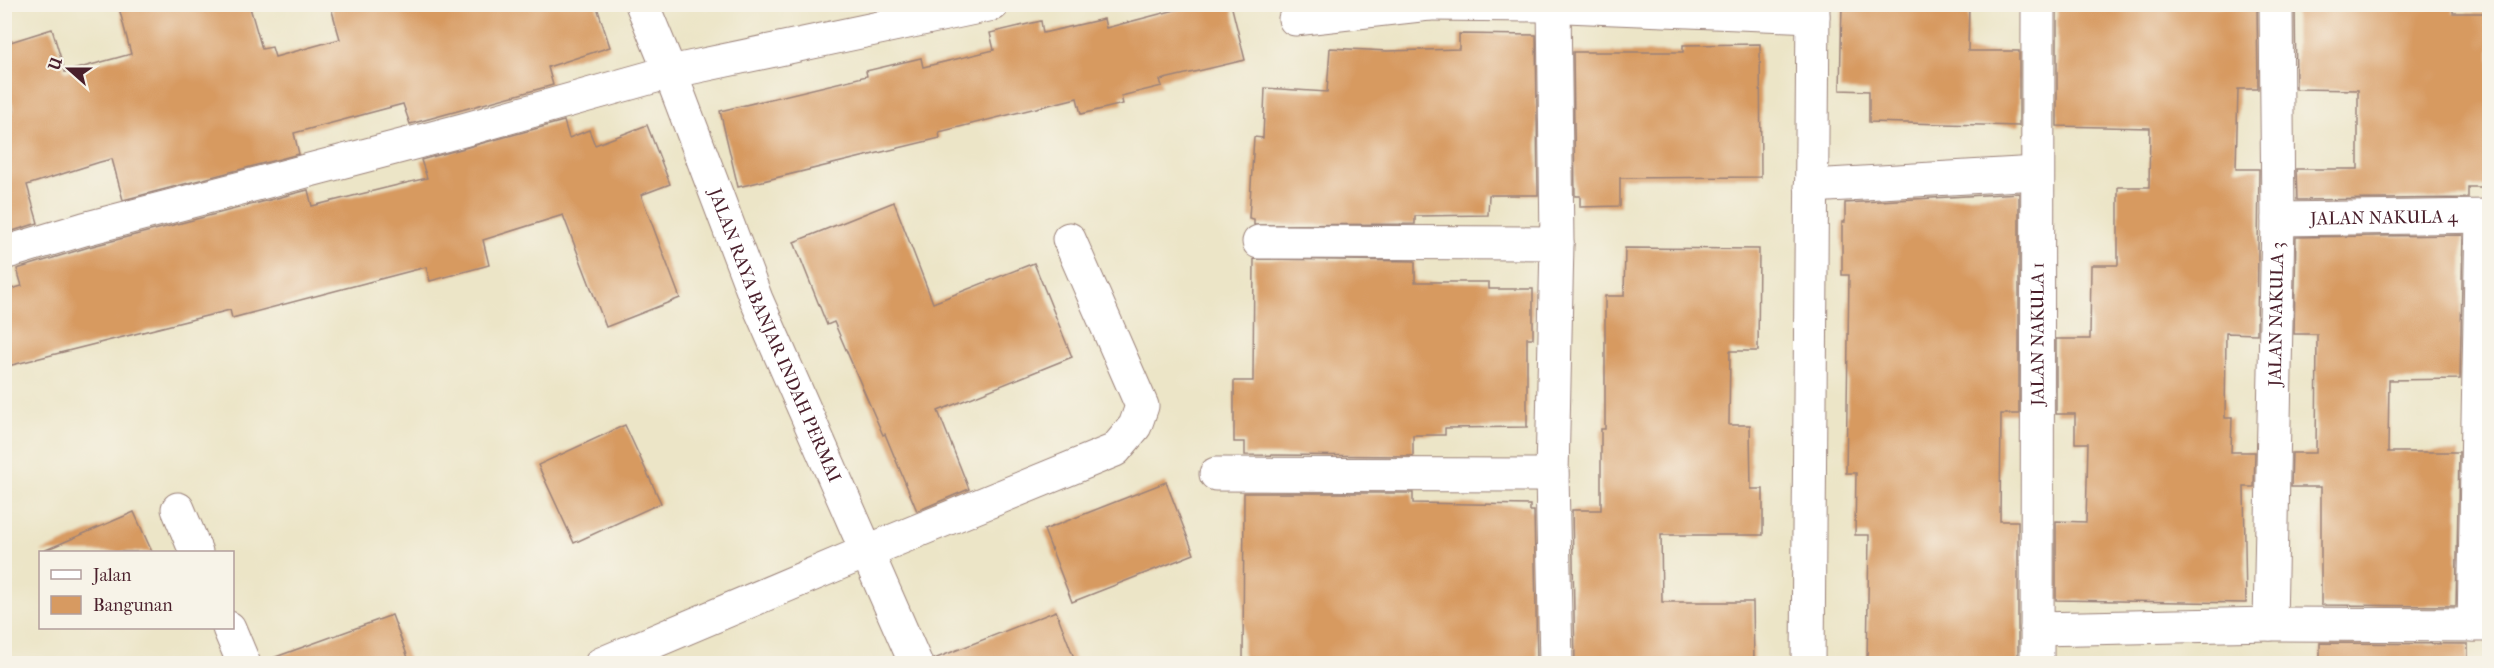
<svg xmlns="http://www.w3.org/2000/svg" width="2494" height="668" font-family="'IM FELL French Canon',serif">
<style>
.building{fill:#d79a61}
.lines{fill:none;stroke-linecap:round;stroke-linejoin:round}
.minor-casing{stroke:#9b8279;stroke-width:35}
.minor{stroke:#fff;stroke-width:33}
.labels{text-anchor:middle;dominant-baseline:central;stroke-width:5;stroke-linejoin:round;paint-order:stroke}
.street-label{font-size:18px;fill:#4a1f2b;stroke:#f7f3e8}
</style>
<rect width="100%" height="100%" fill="#f7f3e8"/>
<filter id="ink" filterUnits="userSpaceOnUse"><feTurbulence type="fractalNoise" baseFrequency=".0167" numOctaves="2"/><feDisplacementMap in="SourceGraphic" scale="12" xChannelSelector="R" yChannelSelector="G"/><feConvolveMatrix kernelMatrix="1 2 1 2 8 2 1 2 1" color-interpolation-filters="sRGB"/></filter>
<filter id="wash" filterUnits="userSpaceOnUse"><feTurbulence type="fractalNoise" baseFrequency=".008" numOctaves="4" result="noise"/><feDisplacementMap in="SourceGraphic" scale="24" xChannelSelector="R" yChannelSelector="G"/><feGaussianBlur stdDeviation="1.35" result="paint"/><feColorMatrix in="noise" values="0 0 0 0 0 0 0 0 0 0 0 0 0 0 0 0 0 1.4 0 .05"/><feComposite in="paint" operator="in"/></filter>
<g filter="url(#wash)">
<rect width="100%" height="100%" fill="#ece5c7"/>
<g id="blocks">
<g class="building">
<path d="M118,4H249L262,49L272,47L275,57L340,39L330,4H596L610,47L548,67L553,85L410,124L403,104L294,133L299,154L123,200L112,159L100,162L27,185L38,223L6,233L4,226V114L14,111L4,81V44L52,29L65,72L131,54Z"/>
<path d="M1198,4H1231L1245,60L1160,80L1162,86L1121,96L1123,104L1081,114L1077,98L939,132L940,138L738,187L720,111L867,76L866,71L921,58L923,67L994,50L990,33L1041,21L1043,33L1104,19L1106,28Z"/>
<path d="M1842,4H1969L1968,51H2019V126L1869,122V91L1840,90Z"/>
<path d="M2057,4L2257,7L2258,89H2238L2236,169H2259L2257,334L2226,333L2225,418H2232L2231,452H2255L2254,487H2244L2246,603L2056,600V521L2086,522L2088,443H2075V414H2056V339H2090L2091,265H2118V187H2149L2150,128L2057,126Z"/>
<path d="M2404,4H2453V13H2490V187H2468V198L2297,200L2296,169H2358V90L2296,89L2295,8L2403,9Z"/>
<path d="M1459,34L1536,35L1538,195H1489L1488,215L1415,216V224L1254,225V219L1249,218L1254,137L1263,138L1265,88L1327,92L1330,48L1387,51L1459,49Z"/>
<path d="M1760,44L1761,177L1620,178V206L1580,207V196H1575L1573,52H1683V45Z"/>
<path d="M564,121L569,138L589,130L595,145L647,125L670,184L641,195L680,298L606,327L563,215L483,240L489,265L430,281L426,267L232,318L230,310L4,367V291L22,286L17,269L89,247L308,190L312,206L406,183L427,178L421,160Z"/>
<path d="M2019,193V414H2001L2000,521H2018V663H1867L1869,535H1855L1856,473H1846L1849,275H1842V222H1845V203Z"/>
<path d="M894,202L933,303L1034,263L1072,357L938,411L969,489L917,511L885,434L883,435L834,322L827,325L794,242Z"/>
<path d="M2463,235L2460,379L2389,380L2388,452H2459L2456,606L2321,605V487H2291L2292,453H2316L2317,334H2294L2296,237Z"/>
<path d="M1625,248L1759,249L1758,351H1730L1729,425H1750L1751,489H1763V535H1661L1662,602H1753L1754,663H1575L1572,510H1601V429H1605V296H1624Z"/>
<path d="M1254,259L1415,261V282H1489V289H1533V338H1527V427L1445,428V435H1413V456L1245,455V442H1234V381H1253Z"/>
<path d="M625,425L661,503L574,543L538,465Z"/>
<path d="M1166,482L1194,554L1072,602L1044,530Z"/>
<path d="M1244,493H1413V503L1530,505V511H1534L1537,663H1243Z"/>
<path d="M134,512L152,552H41Z"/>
<path d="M1056,611L1076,663H934V659Z"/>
<path d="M392,615L410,663H271L270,659Z"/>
<path d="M2320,643L2468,644V663H2320Z"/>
</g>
</g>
</g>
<g filter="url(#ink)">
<use href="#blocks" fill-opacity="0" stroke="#9b8279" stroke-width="1.5"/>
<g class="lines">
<g class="minor-casing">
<g id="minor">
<path id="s1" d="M642,4L670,72L756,299L916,664"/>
<path d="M1431,4L1541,5L1813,16"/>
<path d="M1554,4L1557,243L1552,475L1556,664"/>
<path d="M1295,19L1429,4"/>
<path d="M1811,186L2037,173"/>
<path id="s2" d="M2278,219L2490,216"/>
<path d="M1259,242L1557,243"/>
<path d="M4,253L84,229L463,130L670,72L993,4"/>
<path d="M1216,474L1552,475"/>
<path d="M178,509L196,552"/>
<path id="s3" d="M2270,624L2278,219L2276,4"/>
<path d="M2474,625L2482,217"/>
<path d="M229,628L244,664"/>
<path d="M2037,629L2270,624L2490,625"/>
<path d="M601,664L868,551L1115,450L1135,426L1142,406L1069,239"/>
<path d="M1808,664L1813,4"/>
<path id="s4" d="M2037,664L2038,4"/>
</g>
</g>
<use href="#minor" class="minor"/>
</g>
</g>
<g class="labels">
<g class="street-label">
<text stroke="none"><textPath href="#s2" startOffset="106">JALAN NAKULA 4</textPath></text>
<text stroke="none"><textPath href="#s3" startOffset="310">JALAN NAKULA 3</textPath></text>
<text stroke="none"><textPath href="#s4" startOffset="330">JALAN NAKULA 1</textPath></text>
<text stroke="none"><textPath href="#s1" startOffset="357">JALAN RAYA BANJAR INDAH PERMAI</textPath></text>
</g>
</g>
<rect width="2494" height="668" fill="none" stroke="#f7f3e8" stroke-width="24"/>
<rect x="39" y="551" width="195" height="78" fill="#f7f3e8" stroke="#b29e9c" stroke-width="1.5"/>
<rect x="51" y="570" width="30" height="9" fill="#ffffff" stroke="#b29e9c" stroke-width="1.5"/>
<text x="93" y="581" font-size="18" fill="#4a1f2b">Jalan</text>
<rect x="51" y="596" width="30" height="18" fill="#d79a61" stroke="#b29e9c" stroke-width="1.5"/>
<text x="93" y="611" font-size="18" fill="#4a1f2b">Bangunan</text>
<g transform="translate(69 69) rotate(291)" stroke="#f7f3e8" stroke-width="4.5" paint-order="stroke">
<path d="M0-4.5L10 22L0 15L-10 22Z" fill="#4a1f2b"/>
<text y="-9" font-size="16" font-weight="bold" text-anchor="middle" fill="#4a1f2b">U</text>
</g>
</svg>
